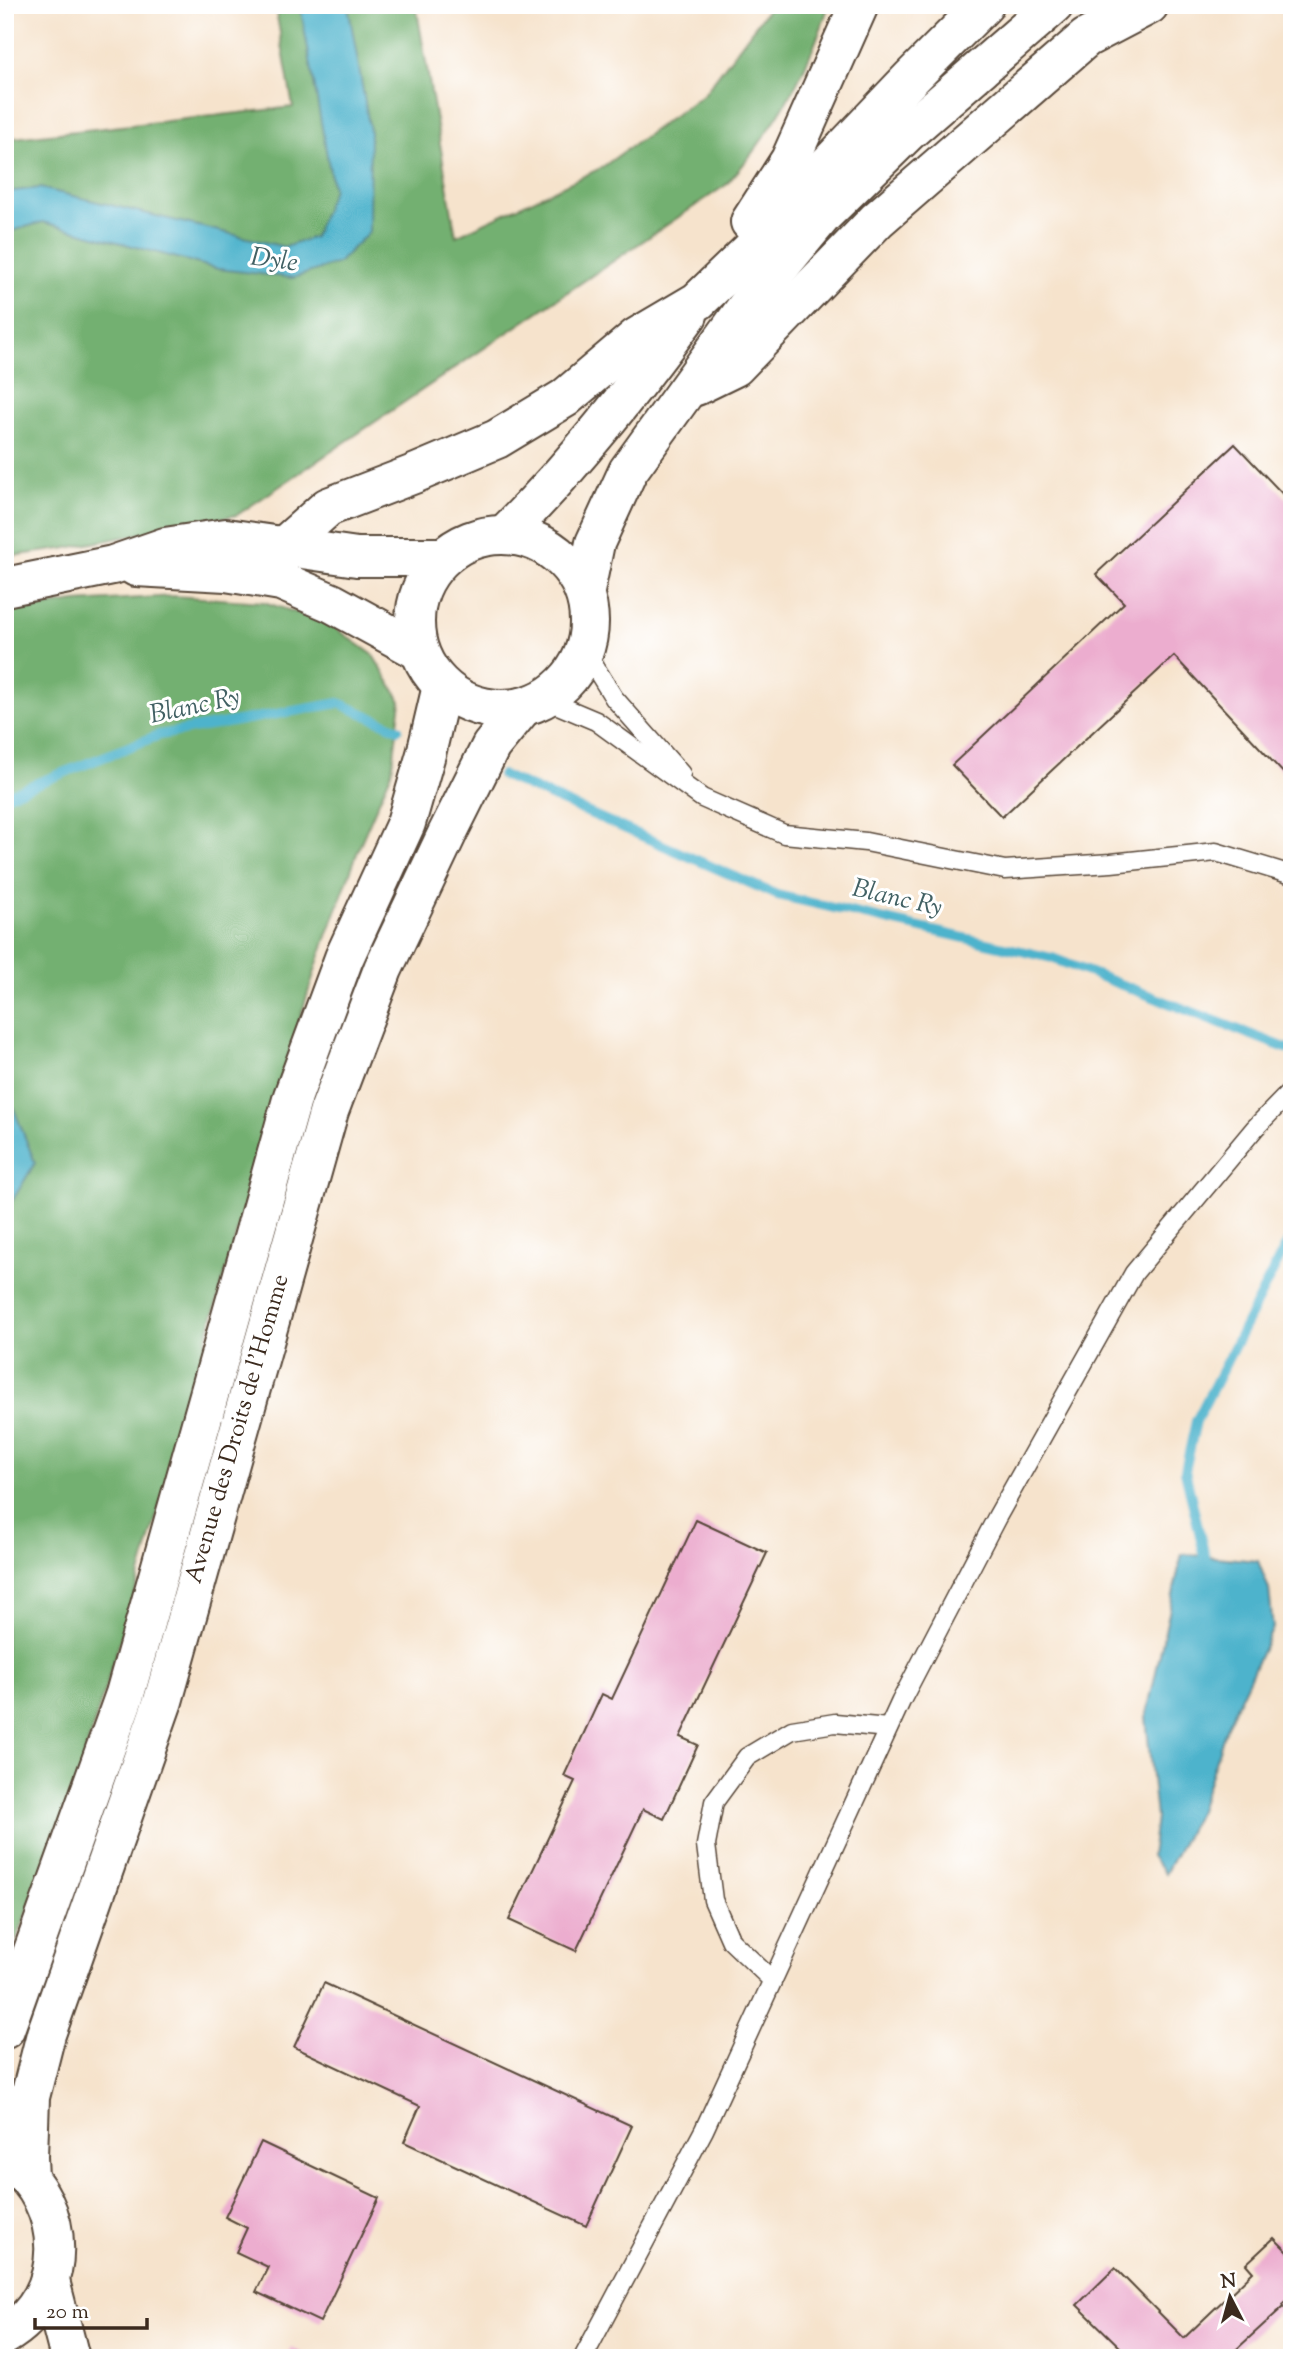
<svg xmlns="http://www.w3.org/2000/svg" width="1297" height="2363" font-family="'Sorts Mill Goudy',serif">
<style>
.forest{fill:#73b071;stroke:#576d48;stroke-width:2}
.water{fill:#4db3cc;stroke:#446e75;stroke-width:2}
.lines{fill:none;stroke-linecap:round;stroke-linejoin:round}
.stream{stroke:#4db3cc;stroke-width:10}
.building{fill:#ecadcf}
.lane-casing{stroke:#574638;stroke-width:21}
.secondary-casing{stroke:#574638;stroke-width:42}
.highway-casing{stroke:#574638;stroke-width:42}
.lane{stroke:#fff;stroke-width:18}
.secondary{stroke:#fff;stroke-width:38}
.highway{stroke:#fff;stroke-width:38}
.labels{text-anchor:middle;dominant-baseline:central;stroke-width:6;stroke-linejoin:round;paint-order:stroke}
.street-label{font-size:24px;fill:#3b2a1e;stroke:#fff}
.water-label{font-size:26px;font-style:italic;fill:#426164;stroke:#fff}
</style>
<rect width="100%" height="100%" fill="#fff"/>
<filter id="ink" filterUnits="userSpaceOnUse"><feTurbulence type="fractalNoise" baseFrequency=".0143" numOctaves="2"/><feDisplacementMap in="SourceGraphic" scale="14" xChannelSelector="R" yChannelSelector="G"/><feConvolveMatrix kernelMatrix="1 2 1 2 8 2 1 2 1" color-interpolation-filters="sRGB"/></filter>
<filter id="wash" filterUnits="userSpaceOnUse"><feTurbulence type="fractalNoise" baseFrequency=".00686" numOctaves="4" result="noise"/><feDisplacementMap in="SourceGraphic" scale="28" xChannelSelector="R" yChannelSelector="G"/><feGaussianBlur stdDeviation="1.57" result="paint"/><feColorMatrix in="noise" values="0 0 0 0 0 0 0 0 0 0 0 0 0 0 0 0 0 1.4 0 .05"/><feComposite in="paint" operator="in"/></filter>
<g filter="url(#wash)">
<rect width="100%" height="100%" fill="#f6e3cc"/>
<g class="forest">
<path d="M275,5H416L456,236L601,168L704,94L771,5H829C808,72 772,133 726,185L237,515L62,549L5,557V139L293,107Z"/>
<path d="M174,596L264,602L328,623L372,654L401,701L392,771L362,840L318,961L270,1114L136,1589L73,1792L18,1936L5,1961V612L75,602Z"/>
</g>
<g class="water">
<path d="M300,5H348L370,131L369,232L338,263L293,278L218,269L43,222L5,233V192L40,188L285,247L314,237L333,189Z"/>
<path d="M5,1101L14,1109L35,1163L11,1203L5,1205Z"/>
<path d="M1182,1554L1258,1561L1269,1589L1273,1628L1227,1726L1198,1813L1165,1874L1151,1856L1156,1818L1146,1717Z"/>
</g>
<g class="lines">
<g class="stream">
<path d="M502,775L777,895L1052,958L1288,1049"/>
<path d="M5,796L159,735L339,703L398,729"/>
<path d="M1205,1568V1557L1185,1471L1196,1421L1292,1234"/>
</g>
</g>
<g id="blocks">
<g class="building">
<path d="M1235,444L1292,504V773L1287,777L1174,656L1002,817L952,765L1124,603L1096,574Z"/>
<path d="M696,1520L767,1553L680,1737L698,1745L664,1819L643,1809L576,1951L509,1920L575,1781L564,1776L602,1694L612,1699Z"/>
<path d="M324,1983L632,2126L586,2226L404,2142L420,2106L294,2047Z"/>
<path d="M261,2142L379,2198L320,2322L256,2292L268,2267L236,2252L247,2228L225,2217Z"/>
<path d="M1274,2238L1292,2256V2296L1283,2304L1284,2306L1227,2358H1131L1077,2305L1115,2268L1184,2338L1253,2272L1246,2264Z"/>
<path d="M292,2348L314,2358H287Z"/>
</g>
</g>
</g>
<g filter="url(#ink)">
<use href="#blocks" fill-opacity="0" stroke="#574638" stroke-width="2"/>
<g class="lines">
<g class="lane-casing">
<g id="lane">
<path d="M585,651L614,698L681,774"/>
<path d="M544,699L596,721L702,798L784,834L866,842L1005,870L1111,863L1216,852L1292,875"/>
<path d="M772,1980L731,1941L713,1900L706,1845L714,1802L747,1757L792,1730L835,1723L888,1728"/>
<path d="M583,2358L704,2130L901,1701L997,1517L1134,1273L1255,1128L1292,1090"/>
</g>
</g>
<g class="secondary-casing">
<g id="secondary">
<circle cx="502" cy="622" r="87"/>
<path d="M136,567L226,572L281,581L332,603L418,650"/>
<path d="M5,587L113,565L165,547L226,538L357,557H442"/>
<path d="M5,2029L125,1694L293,1096L344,958L406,823L426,754L442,686"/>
<path d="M29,2178L28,2157L30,2097L46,2034L163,1701L329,1111L383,969L447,834L491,746L523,707"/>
<path d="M50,2281L70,2358"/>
<path d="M5,2335C71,2297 69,2203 9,2161"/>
</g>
</g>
<g class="highway-casing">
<g id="highway">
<path d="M750,222L790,160L859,5"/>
<path d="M696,386L735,367L877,220L1086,38L1149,5"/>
<path d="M506,533C573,466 631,392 688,315"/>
<path d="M284,546L328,507L414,474L497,439L565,398L637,337L698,301L750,251L803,191L912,77L984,5"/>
<path d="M585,591L595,543L628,471L748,305L822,216L908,132L1054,5"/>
</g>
</g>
<use href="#lane" class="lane"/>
<use href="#secondary" class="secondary"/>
<use href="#highway" class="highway"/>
</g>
</g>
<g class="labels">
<g class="street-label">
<text transform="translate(238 1429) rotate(-74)">Avenue des Droits de l'Homme</text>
</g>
<g class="water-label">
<text transform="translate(274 261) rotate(8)">Dyle</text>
<text transform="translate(195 707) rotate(-12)">Blanc Ry</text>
<text transform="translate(897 899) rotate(13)">Blanc Ry</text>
</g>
</g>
<rect width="1297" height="2363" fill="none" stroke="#fff" stroke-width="28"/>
<g transform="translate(1230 2297) rotate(354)" stroke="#ffffff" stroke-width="5" paint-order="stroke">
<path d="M0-5L12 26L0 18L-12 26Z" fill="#3b2a1e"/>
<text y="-10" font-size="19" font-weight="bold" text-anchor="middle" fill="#3b2a1e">N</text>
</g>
<path d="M35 2318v10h112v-10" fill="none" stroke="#3b2a1e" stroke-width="3.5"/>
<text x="46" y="2318" font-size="21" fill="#3b2a1e" stroke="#ffffff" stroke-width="5" paint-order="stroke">20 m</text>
</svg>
